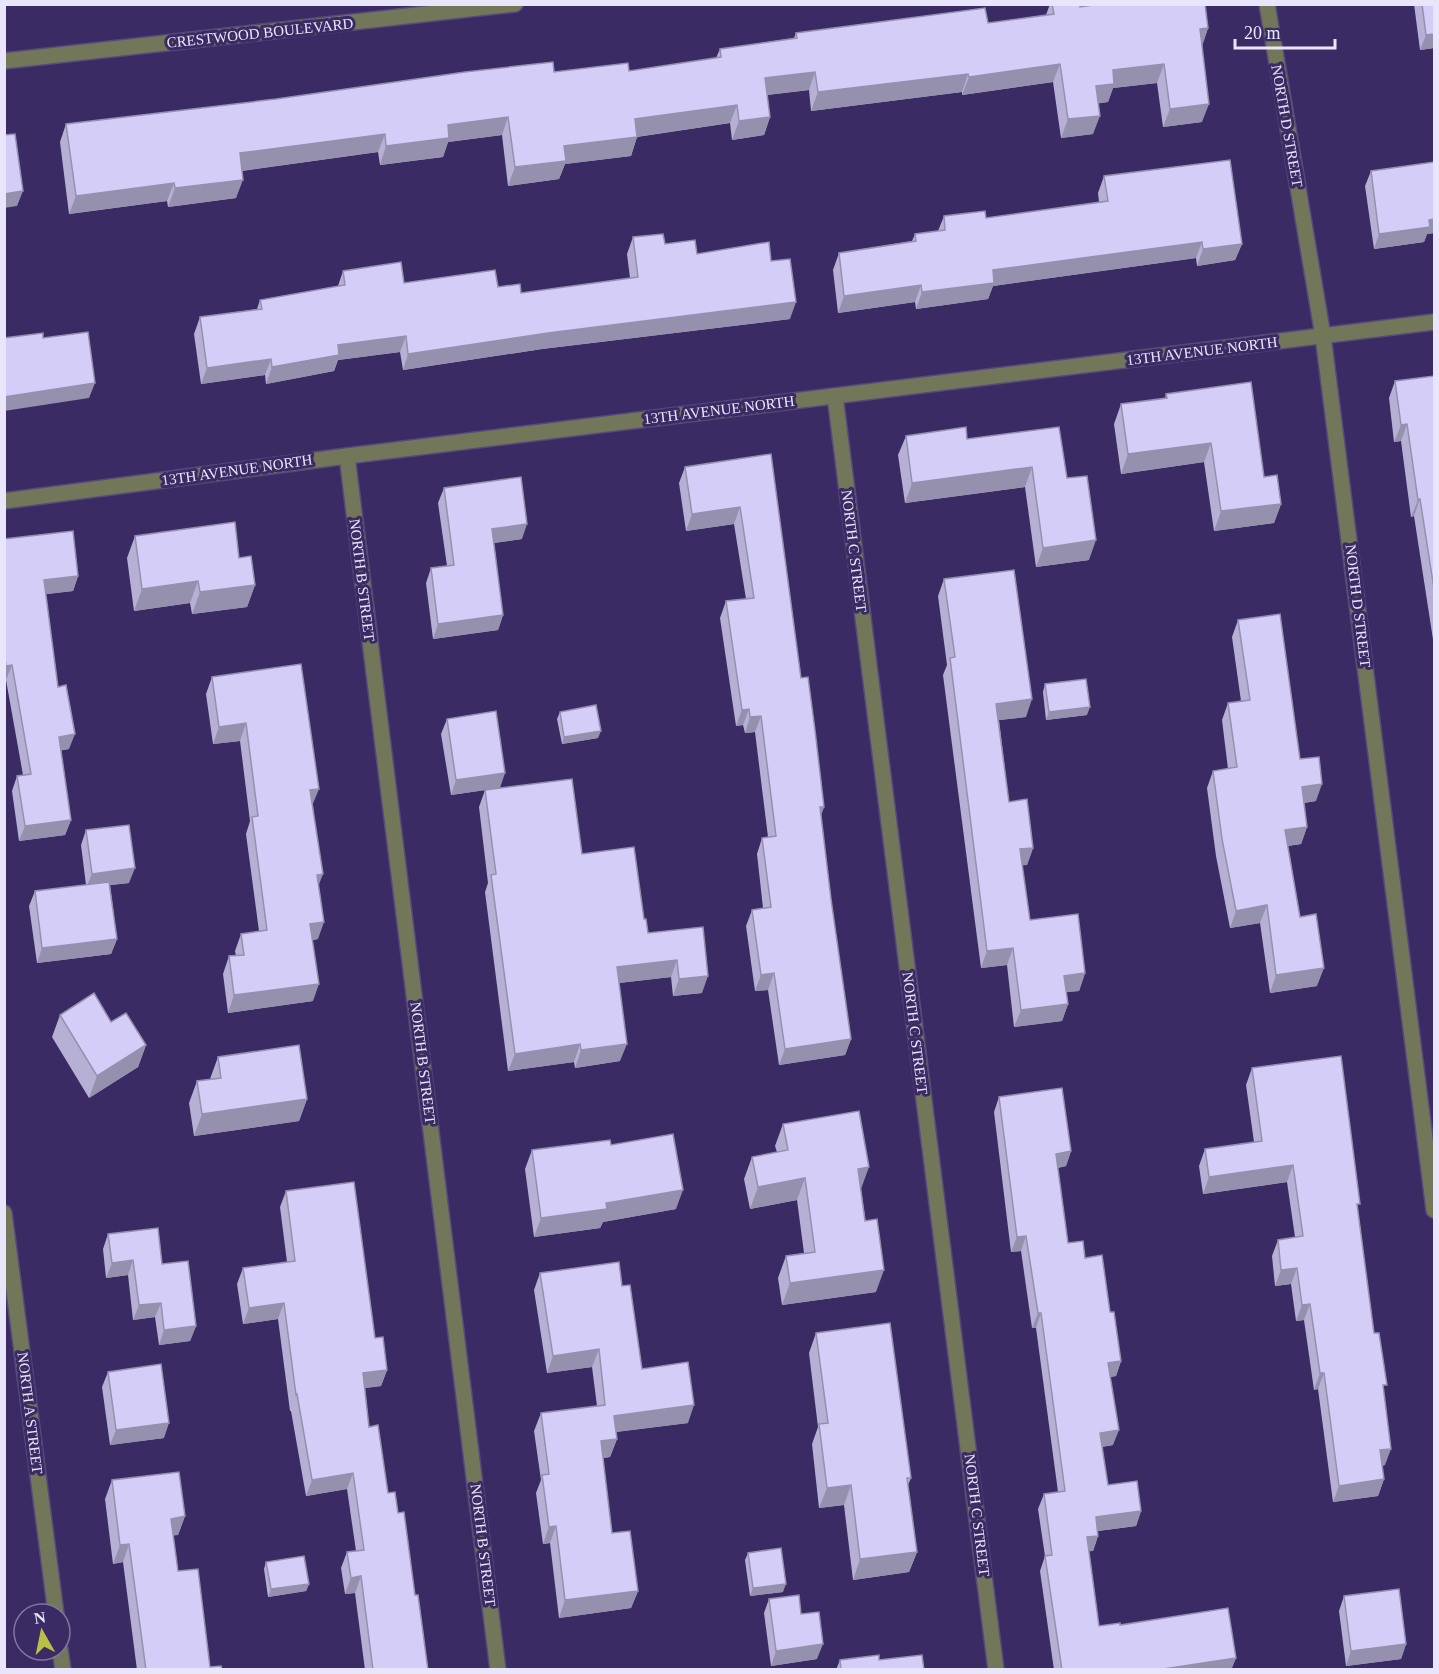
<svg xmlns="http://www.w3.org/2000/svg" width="1439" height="1674" font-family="Georgia,serif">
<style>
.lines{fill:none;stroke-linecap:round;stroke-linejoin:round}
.minor-casing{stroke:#56497c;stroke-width:18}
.minor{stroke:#737759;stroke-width:15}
.wall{fill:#b6b0d5}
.shaded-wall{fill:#9490ae}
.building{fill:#d4cdf8;stroke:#9490ae;stroke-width:1.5}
.labels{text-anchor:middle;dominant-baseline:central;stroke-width:6;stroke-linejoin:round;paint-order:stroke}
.street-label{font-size:15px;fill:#e9e6fb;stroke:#3a2b64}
</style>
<rect width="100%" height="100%" fill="#3a2b64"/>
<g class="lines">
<g class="minor-casing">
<g id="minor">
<path d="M1267,4L1323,336L1434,1210"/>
<path d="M4,61L515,4"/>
<path d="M835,396L996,1670"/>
<path d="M347,456L498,1670"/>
<path d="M4,501L347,456L1434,322"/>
<path d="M4,1213L56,1614"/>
<path d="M60,1649L63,1670"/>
</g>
</g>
<use href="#minor" class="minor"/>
</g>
<g class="wall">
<path d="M1050,4H1080V7L1208,28L1202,46V122L1163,127L1157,83L1113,88L1108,102L1098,103L1093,134L1061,138L1053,82L962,95V92L811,111L809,90L767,95L770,117L764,135L732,140L730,123L637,137L631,156L565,164L559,179L508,186L502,135L448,142L443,157L380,165L378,152L242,171L236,198L168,207L167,201L69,214L60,142L66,124L554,72L629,71L716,58L720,49L794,38L796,33L988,23L1046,15Z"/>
<path d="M1414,4H1434V48L1420,50Z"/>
<path d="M1434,162V233L1427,234L1424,242L1374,249L1365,186L1371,171Z"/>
<path d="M1104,176L1242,244L1235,260L1197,266L1196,258L993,286L988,299L916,309L915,302L838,313L833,270L839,253L912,241L915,234L938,231L944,216L986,218L1099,202L1098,193Z"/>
<path d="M633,237L665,244L697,254L771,261L790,319L542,349L403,370L400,352L338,360L334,371L266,384L265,375L201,384L194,334L200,317L257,309L260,300L338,286L343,271L404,283L498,287L521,293L630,278L627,254Z"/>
<path d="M1434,376V646L1414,516L1411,517L1401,441L1394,442L1389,398L1395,381Z"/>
<path d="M1166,394L1264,477L1281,504L1274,523L1214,531L1204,462L1121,474L1114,424L1121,404L1165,399Z"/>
<path d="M906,436L967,439L1067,478L1089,560L1036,567L1025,487L905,503L898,455Z"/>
<path d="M771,454L801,678L824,807L821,815L831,899L851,1039L845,1055L779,1065L768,990L755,991L746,926L752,910L763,908L757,854L762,838L768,837L755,732L745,733L743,725L736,726L720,618L726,601L746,599L734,524L686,531L679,483L685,467Z"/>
<path d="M444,488L522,539L494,543L503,615L498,630L433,639L426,583L431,568L447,566L438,503Z"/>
<path d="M135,536L239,558L255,585L247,607L192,614L190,603L134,611L127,558Z"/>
<path d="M4,539L78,576L73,591L46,594L58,687L69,749L61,750L71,820L65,835L19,841L12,791L17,776L23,775L6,680L4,681Z"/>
<path d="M944,579L1026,717L999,720L1009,802L1033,848L1027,865H1022L1030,920L1085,973L1079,991L1066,992L1068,1004L1062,1021L1014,1027L1007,965L981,968L943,675L947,665L938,596Z"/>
<path d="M1238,620L1300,759L1316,801L1304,803L1307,827L1301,844L1288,846L1300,917L1317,986L1270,993L1260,923L1230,928L1216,856L1207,788L1213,771L1228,769L1222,720L1228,703L1241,701L1232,637Z"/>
<path d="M212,677L313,805L319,885L318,939L313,940V1001L228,1013L223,974L229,956H236L235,951L241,934L259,931L246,834L250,821L240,741L213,744L206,694Z"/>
<path d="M1045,684L1087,715L1046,720L1043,692Z"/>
<path d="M560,712L598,738L562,744L557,719Z"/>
<path d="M447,719L500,788L582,854L644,919L648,933L703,927L702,993L673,996L671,977L619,983L620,1061L575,1068L574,1062L508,1071L485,892L488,883L479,807L485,790L451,795L441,734Z"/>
<path d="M86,830L129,883L110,885L117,939L111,954L37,963L29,906L35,891L86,885L81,845Z"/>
<path d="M60,1015L111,1022L146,1045L138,1067L89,1098L52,1037Z"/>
<path d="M218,1057L307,1099L299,1121L194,1136L189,1103L197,1081L210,1079Z"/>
<path d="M1252,1068L1358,1210L1374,1333L1384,1393L1385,1465L1382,1466L1384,1479L1378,1496L1333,1502L1318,1389L1314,1390L1304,1320L1296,1321L1291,1284L1275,1286L1272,1256L1278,1240L1295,1237L1287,1182L1203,1194L1199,1166L1205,1149L1254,1142L1246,1085Z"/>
<path d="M999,1097L1071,1151L1066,1166L1058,1168L1068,1243L1085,1258L1110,1312L1121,1361L1116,1376L1110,1377L1113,1445L1102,1447L1108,1485L1141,1511L1136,1526L1098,1531V1536L1093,1551H1089L1099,1626L1120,1625L1236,1658L1231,1670H1054L1040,1571L1045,1556L1038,1509L1044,1494L1058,1492L1036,1328H1032L1021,1251L1011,1252L994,1112Z"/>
<path d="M783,1124L861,1189L876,1292L782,1305L778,1278L786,1256L804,1253L797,1200L750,1209L744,1179L752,1157L777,1152L775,1146Z"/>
<path d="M611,1145L676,1209L603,1222L600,1228L534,1237L525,1169L532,1150Z"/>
<path d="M286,1191L375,1338L387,1370L381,1386L365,1388L369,1427L388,1493L398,1513L415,1595L428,1670H365L355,1593L345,1594L341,1568L347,1552L356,1551L347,1489L306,1496L291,1411H290L278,1319L243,1324L237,1284L243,1268L287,1262L280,1207Z"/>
<path d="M108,1234L162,1264L196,1326L190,1341L159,1345L155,1317L133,1320L128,1275L106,1278L103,1249Z"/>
<path d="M540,1273L622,1286L642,1369L688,1423L616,1432L617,1439L610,1457L603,1458L612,1533L638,1591L631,1608L559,1618L550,1543L543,1544L536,1493L541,1480L534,1431L541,1413L597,1406L592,1367L547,1373L534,1290Z"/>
<path d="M816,1333L911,1478L908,1485L917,1552L909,1572L853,1580L844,1505L819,1508L812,1444L818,1427L809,1353Z"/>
<path d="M108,1372L164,1438L110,1445L102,1387Z"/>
<path d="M112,1480L185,1516L178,1535H173L178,1571L210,1667L222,1670H137L123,1562L113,1564L105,1499Z"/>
<path d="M748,1553L783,1592L750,1596L745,1560Z"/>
<path d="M266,1562L309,1584L306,1591L268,1597L264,1569Z"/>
<path d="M1344,1596L1406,1644L1401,1659L1346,1666L1339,1611Z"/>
<path d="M769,1599L801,1614L817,1659L771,1666L764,1613Z"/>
<path d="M840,1660H879L924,1670H836Z"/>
</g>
<g class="shaded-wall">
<path d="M1208,28L1202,46L1200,29Z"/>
<path d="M1434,34V48L1420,50L1426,35Z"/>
<path d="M1060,64L1053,82L962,95L969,77Z"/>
<path d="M1164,64L1157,83L1113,88L1108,102L1089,105L1096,86L1113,70Z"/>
<path d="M815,72L809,90L758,96L765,78Z"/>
<path d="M968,74L962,92L811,111L818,92Z"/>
<path d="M1209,104L1202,122L1163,127L1170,109Z"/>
<path d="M737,105L730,123L628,138L635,119Z"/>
<path d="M1100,116L1093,134L1061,138L1068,119Z"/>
<path d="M508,117L502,135L448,142L443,157L380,165L386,146L448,125Z"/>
<path d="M770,117L764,135L732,140L739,121Z"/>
<path d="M385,134L378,152L233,172L240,153Z"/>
<path d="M637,137L631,156L565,164L559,179L508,186L515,167L564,146Z"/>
<path d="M243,180L236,198L168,207L175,188Z"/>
<path d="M174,183L167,201L69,214L76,196Z"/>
<path d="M23,191L17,206L4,208V194Z"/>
<path d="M1434,219V233L1427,234L1424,242L1374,249L1379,234L1429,220Z"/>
<path d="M1202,242L1196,258L993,286L988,299L916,309L922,292L993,270Z"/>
<path d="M1242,244L1235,260L1197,266L1203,249Z"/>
<path d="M921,285L915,302L838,313L844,296Z"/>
<path d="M796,302L790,319L542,349L403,370L408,354L548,333Z"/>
<path d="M406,336L400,352L338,360L334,371L266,384L272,367L338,345Z"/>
<path d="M271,359L265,375L201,384L207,368Z"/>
<path d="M95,383L89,398L4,411V397Z"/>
<path d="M1407,424L1401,441L1394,442L1401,425Z"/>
<path d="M1211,443L1204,462L1121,474L1128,454Z"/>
<path d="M1032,467L1025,487L905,503L912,483Z"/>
<path d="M1420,499L1414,516L1411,517L1418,500Z"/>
<path d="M1281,504L1274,523L1214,531L1221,511Z"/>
<path d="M740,507L734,524L686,531L692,514Z"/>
<path d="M527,524L522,539L486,544L492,529Z"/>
<path d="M1096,540L1089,560L1036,567L1043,548Z"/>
<path d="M78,576L73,591L39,595L44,580Z"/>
<path d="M198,581L190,603L134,611L142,589Z"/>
<path d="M255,585L247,607L192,614L200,592Z"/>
<path d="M503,615L498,630L433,639L438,624Z"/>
<path d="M12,665L6,680L4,681V671L6,666Z"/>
<path d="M1032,699L1026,717L990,721L996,704Z"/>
<path d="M1090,707L1087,715L1046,720L1049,712Z"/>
<path d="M749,709L743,725L736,726L742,710Z"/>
<path d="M761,716L755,732L745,733L750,717Z"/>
<path d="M246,723L240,741L213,744L219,727Z"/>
<path d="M601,731L598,738L562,744L564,737Z"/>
<path d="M75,734L69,749L54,752L59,737Z"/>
<path d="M505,773L500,788L451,795L456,780Z"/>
<path d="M1322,784L1316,801L1296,804L1302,787Z"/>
<path d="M319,789L312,806L310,790Z"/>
<path d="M820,807H824L818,823Z"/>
<path d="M71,820L65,835L19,841L25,826Z"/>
<path d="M1307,827L1301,844L1279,847L1285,830Z"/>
<path d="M1033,848L1027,865L1014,866L1020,849Z"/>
<path d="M135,868L129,883L86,888L92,874Z"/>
<path d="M323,874L316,892L317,875Z"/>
<path d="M1267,905L1260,923L1230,928L1236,911Z"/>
<path d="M324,922L318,939L304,941L310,924Z"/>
<path d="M117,939L111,954L37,963L42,948Z"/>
<path d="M1013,948L1007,965L981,968L987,951Z"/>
<path d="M677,960L671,977L610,984L617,967Z"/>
<path d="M1324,968L1317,986L1270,993L1276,975Z"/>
<path d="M774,973L768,990L755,991L761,975Z"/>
<path d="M1085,973L1079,991L1058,993L1064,976Z"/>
<path d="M708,976L702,993L673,996L679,979Z"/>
<path d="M319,984L313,1001L228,1013L234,995Z"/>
<path d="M1068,1004L1062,1021L1014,1027L1021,1010Z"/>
<path d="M851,1039L845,1055L779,1065L785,1049Z"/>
<path d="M580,1044L574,1062L508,1071L515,1054Z"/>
<path d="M627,1044L620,1061L575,1068L581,1050Z"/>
<path d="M146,1045L138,1067L89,1098L97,1076Z"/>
<path d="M307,1099L299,1121L194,1136L202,1114Z"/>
<path d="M1071,1151L1066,1166L1050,1169L1056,1154Z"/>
<path d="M1293,1165L1287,1182L1203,1194L1209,1177Z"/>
<path d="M869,1167L861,1189L850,1191L858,1169Z"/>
<path d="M805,1178L797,1200L750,1209L758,1187Z"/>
<path d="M683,1190L676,1209L603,1222L600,1228L534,1237L541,1218L606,1203Z"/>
<path d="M1026,1236L1021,1251L1011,1252L1017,1237Z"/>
<path d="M133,1260L128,1275L106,1278L112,1263Z"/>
<path d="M1297,1268L1291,1284L1275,1286L1281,1270Z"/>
<path d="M884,1270L876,1292L782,1305L790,1283Z"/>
<path d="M161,1303L155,1317L133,1320L139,1305Z"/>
<path d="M284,1303L278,1319L243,1324L249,1308Z"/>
<path d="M1310,1304L1304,1320L1296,1321L1302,1305Z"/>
<path d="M1038,1313H1041L1036,1328H1032Z"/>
<path d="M196,1326L190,1341L159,1345L164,1330Z"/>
<path d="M599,1349L592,1367L547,1373L553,1356Z"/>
<path d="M1121,1361L1116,1376L1103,1378L1108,1363Z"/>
<path d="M387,1370L381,1386L357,1389L363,1373Z"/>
<path d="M1320,1373H1324L1318,1389L1314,1390Z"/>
<path d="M694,1405L688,1423L607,1433L614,1416Z"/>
<path d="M169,1423L164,1438L110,1445L116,1430Z"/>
<path d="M1119,1430L1113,1445L1094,1448L1100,1433Z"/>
<path d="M617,1439L610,1457L594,1459L601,1441Z"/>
<path d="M1391,1449L1385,1465L1374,1467L1380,1450Z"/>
<path d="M353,1473L347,1489L306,1496L312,1480Z"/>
<path d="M1384,1479L1378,1496L1333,1502L1339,1486Z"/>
<path d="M851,1485L844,1505L819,1508L827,1488Z"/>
<path d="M1141,1511L1136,1526L1090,1532L1096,1517Z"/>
<path d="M185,1516L178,1535L164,1537L171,1519Z"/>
<path d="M556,1526L550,1543L543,1544L549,1527Z"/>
<path d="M1098,1536L1093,1551L1082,1552L1087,1537Z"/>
<path d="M129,1544L123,1562L113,1564L120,1545Z"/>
<path d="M917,1552L909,1572L853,1580L860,1559Z"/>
<path d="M361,1576L355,1593L345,1594L351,1578Z"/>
<path d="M309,1584L306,1591L268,1597L271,1589Z"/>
<path d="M786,1584L783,1592L750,1596L753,1588Z"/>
<path d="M638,1591L631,1608L559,1618L565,1600Z"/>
<path d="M823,1644L817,1659L771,1666L776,1651Z"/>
<path d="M1406,1644L1401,1659L1346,1666L1351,1651Z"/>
<path d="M1236,1658L1231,1670H1157Z"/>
</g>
<g class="building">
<path d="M1052,4H1080V7L1100,4H1205L1208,28L1200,29L1209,104L1170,109L1164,64L1113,70L1114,84L1096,86L1100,116L1068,119L1060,64L969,77L968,74L818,92L815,72L765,78L770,117L739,121L737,105L635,119L637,137L564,146L566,161L515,167L508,117L448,125L449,138L386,146L385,134L240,153L243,180L175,188L174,183L76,196L66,124L276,99L465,72L553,62L554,72L628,63L629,71L721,57L720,49L797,38L796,33L985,8L988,23L1054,14Z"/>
<path d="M1422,4H1434V34L1426,35Z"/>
<path d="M15,134L23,191L4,194V135Z"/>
<path d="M1230,160L1242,244L1203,249L1202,242L993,270L994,283L922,292L921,285L844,296L839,253L916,241L915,234L945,230L944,216L985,211L986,218L1108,201L1104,176Z"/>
<path d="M1434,162V219L1429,220L1430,227L1379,234L1371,171Z"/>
<path d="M663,234L665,244L695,240L697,254L769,242L771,261L790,259L796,302L548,333L408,354L406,336L338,345L339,355L272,367L271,359L207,368L200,317L262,309L260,300L345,285L343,271L401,262L404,283L495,270L498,287L520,284L521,293L638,277L633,237Z"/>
<path d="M88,332L95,383L4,397V338L43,333V338Z"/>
<path d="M1434,376V589L1420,499L1418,500L1407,424L1401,425L1395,381Z"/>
<path d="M1251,382L1264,477L1277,475L1281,504L1221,511L1211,443L1128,454L1121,404L1167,398L1166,394Z"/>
<path d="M966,427L967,439L1059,427L1067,478L1087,476L1096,540L1043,548L1032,467L912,483L906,436Z"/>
<path d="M771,454L801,678L808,677L815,730L824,807H820L831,899L851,1039L785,1049L774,973L761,975L752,910L771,907L762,838L776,836L761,716L750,717L749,709L742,710L726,601L754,598L740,507L692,514L685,467Z"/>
<path d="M521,477L527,524L492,529L503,615L438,624L431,568L454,565L444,488Z"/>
<path d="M235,522L239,558L251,556L255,585L200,592L198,581L142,589L135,536Z"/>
<path d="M73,531L78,576L44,580L58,687L66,685L75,734L59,737L71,820L25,826L17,776L31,774L12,665L6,666L4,650V539Z"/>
<path d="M1014,570L1032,699L996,704L1009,802L1027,799L1033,848L1020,849L1030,920L1078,914L1085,973L1064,976L1068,1004L1021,1010L1013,948L987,951L950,658L955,657L944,579Z"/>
<path d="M1280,614L1300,759L1319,757L1322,784L1302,787L1307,827L1285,830L1300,917L1316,914L1324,968L1276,975L1267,905L1236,911L1222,839L1213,771L1237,767L1228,703L1250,700L1238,620Z"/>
<path d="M301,664L319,789L310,790L323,874L317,875L324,922L310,924L319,984L234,995L229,956L244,955L241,934L267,930L252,817L258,816L246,723L219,727L212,677Z"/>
<path d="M1086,679L1090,707L1049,712L1045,684Z"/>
<path d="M596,705L601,731L564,737L560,712Z"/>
<path d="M496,711L505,773L456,780L447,719Z"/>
<path d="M572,779L582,854L634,847L644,919H646L648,933L703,927L708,976L679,979L677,960L617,967L627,1044L581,1050L580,1044L515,1054L491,875L496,874L485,790Z"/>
<path d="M129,825L135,868L92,874L86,830Z"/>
<path d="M109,882L117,939L42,948L35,891Z"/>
<path d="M94,993L111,1022L126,1013L146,1045L97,1076L60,1015Z"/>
<path d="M299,1045L307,1099L202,1114L197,1081L221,1078L218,1057Z"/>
<path d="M1341,1056L1360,1204H1357L1374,1333H1379L1387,1385H1383L1391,1449L1380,1450L1384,1479L1339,1486L1324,1373H1320L1310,1304L1302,1305L1297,1268L1281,1270L1278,1240L1303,1236L1293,1165L1209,1177L1205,1149L1262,1141L1252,1068Z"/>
<path d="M1062,1088L1071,1151L1056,1154L1068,1243L1083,1241L1085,1258L1102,1255L1110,1312H1114L1121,1361L1108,1363L1119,1430L1100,1433L1108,1485L1137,1481L1141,1511L1096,1517L1098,1536L1087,1537L1099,1626L1120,1623V1625L1228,1608L1236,1658L1157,1670H1062L1045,1556L1052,1555L1044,1494L1065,1491L1041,1313H1038L1026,1236L1017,1237L999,1097Z"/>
<path d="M859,1111L869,1167L858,1169L865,1221L877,1219L884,1270L790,1283L786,1256L815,1252L805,1178L758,1187L752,1157L788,1150L783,1124Z"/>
<path d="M673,1134L683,1190L606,1203L607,1209L541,1218L532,1150L610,1140L611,1145Z"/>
<path d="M354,1182L375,1338L383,1337L387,1370L363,1373L369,1427L378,1425L388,1493L395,1492L398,1513L404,1512L415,1595H418L428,1670H373L361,1576L351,1578L347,1552L364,1550L353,1473L312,1480L297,1394L296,1395L284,1303L249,1308L243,1268L295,1261L286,1191Z"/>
<path d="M158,1228L162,1264L188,1261L196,1326L164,1330L161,1303L139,1305L133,1260L112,1263L108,1234Z"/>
<path d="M619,1262L622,1286L630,1285L642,1369L688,1362L694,1405L614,1416L617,1439L601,1441L612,1533L630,1531L638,1591L565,1600L556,1526L549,1527L542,1475L549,1474L541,1413L605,1405L599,1349L553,1356L540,1273Z"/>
<path d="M890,1323L911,1478H907L917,1552L860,1559L851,1485L827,1488L819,1424L828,1423L816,1333Z"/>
<path d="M161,1364L169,1423L116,1430L108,1372Z"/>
<path d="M179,1472L185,1516L171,1519L178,1571L198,1569L210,1667L221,1666L222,1670H146L129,1544L120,1545L112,1480Z"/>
<path d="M781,1548L786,1584L753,1588L748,1553Z"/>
<path d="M304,1556L309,1584L271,1589L266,1562Z"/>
<path d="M1399,1589L1406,1644L1351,1651L1344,1596Z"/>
<path d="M799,1595L801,1614L819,1612L823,1644L776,1651L769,1599Z"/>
<path d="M879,1655V1660L922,1655L924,1670H841L840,1660Z"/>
</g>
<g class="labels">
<g class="street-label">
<text transform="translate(260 33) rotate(-6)">CRESTWOOD BOULEVARD</text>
<text transform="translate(1287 126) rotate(80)">NORTH D STREET</text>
<text transform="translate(1202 351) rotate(-7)">13TH AVENUE NORTH</text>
<text transform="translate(719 410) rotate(-7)">13TH AVENUE NORTH</text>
<text transform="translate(237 470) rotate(-8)">13TH AVENUE NORTH</text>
<text transform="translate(854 551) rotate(83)">NORTH C STREET</text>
<text transform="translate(362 580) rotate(83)">NORTH B STREET</text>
<text transform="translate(1358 606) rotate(83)">NORTH D STREET</text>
<text transform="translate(915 1033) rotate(83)">NORTH C STREET</text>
<text transform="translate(423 1063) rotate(83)">NORTH B STREET</text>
<text transform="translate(30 1413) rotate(83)">NORTH A STREET</text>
<text transform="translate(977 1515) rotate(83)">NORTH C STREET</text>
<text transform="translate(483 1545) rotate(83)">NORTH B STREET</text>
</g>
</g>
<rect width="1439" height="1674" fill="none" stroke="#e9e6fb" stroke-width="12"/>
<g transform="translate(42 1632) rotate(351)"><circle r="28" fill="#3a2b64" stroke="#8076a0" stroke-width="1.5"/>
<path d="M0-4.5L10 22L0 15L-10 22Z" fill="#b9c046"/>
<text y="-9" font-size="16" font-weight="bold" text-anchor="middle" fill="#e9e6fb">N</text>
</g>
<path d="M1235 39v9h100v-9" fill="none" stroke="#e9e6fb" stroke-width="3"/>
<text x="1244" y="39" font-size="18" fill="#e9e6fb" stroke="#3a2b64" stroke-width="4.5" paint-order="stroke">20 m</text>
</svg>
